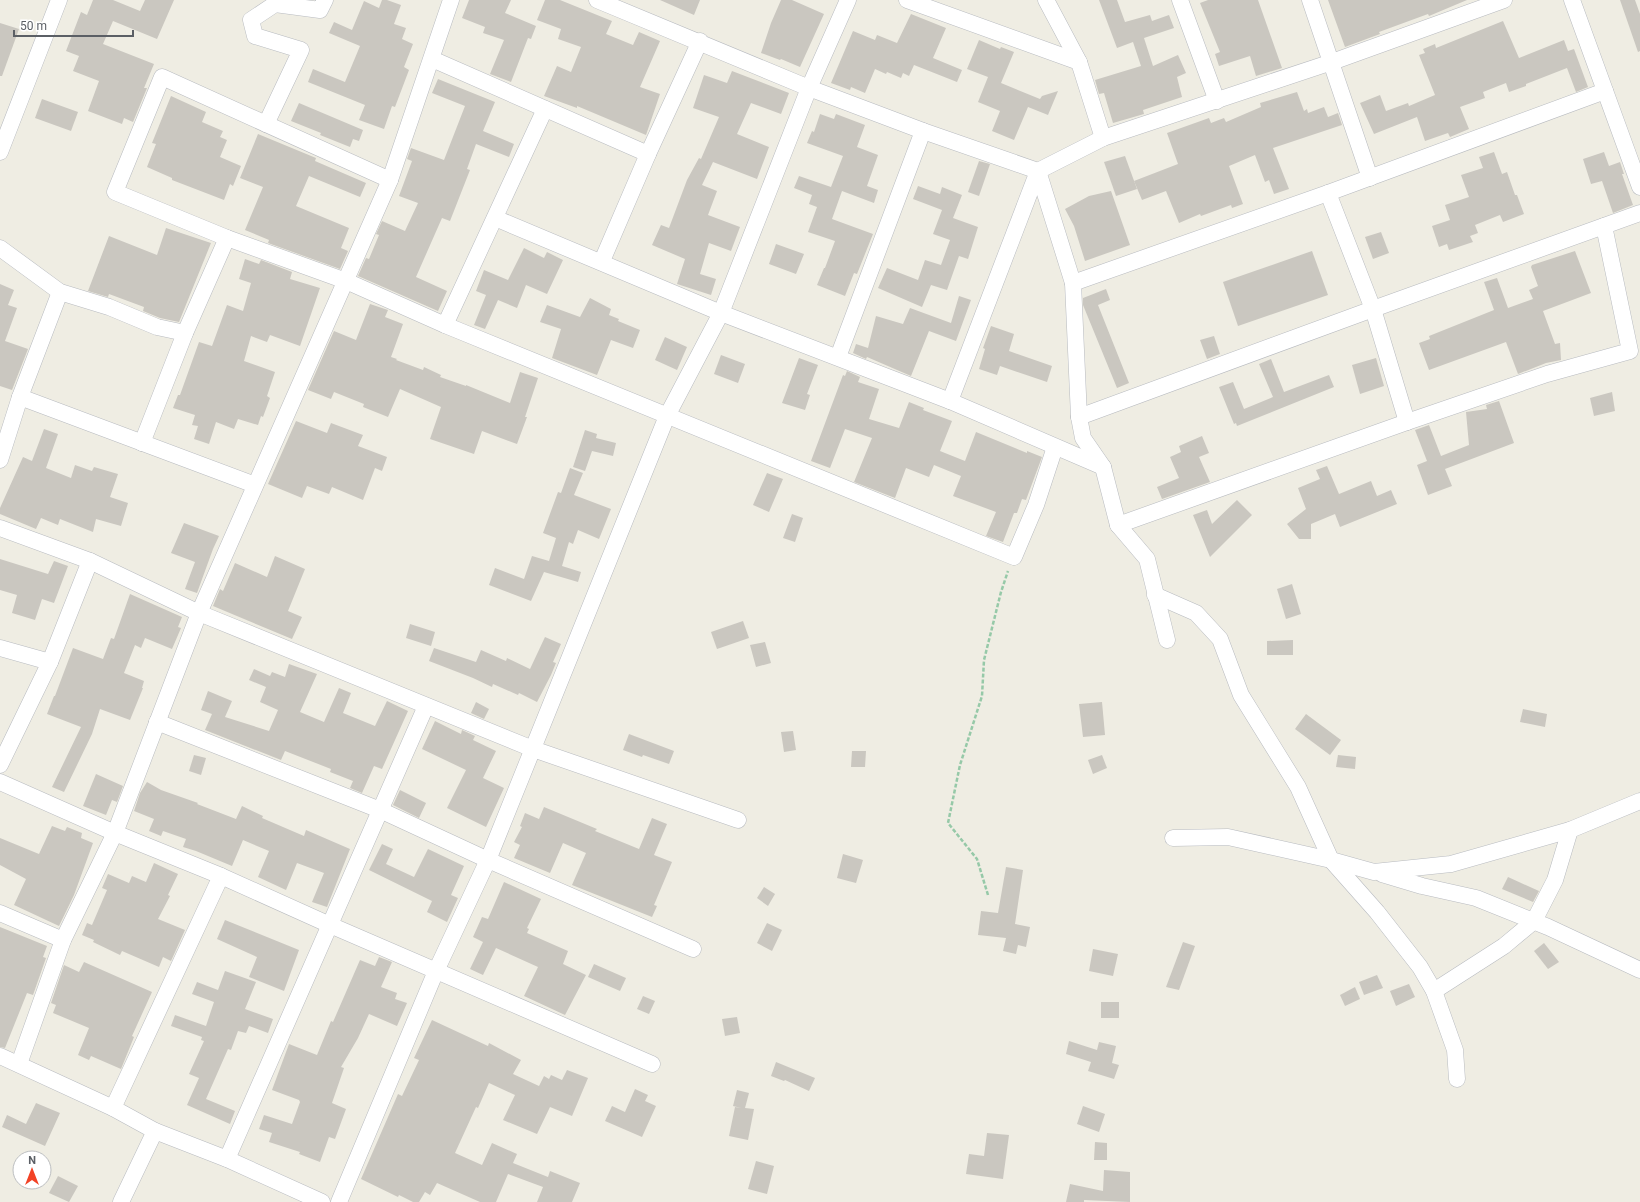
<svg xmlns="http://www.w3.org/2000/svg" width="1640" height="1202" font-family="Roboto,sans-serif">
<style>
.building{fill:#cac7c0}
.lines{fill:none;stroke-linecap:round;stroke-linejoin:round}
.minor-casing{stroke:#b8bbc0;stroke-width:17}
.path{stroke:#96c9a8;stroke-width:2.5;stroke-dasharray:4 2;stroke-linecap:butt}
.minor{stroke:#fff;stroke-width:16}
</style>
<rect width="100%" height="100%" fill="#efede3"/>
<g class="building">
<path d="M93,0H113L140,11L145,0H174L157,39L113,21L103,44L154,64L144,88H147L133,122L124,118L122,124L88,111L99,81L73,71L79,56L66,51L81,12L87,15Z"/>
<path d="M382,0H387L401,5L394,24L406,28L402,39L413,44L404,67L409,70L395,107L392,106L384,129L359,120L365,105L308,82L313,69L345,82L360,46L329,33L334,22L352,30L364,1L379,8Z"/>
<path d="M469,0H511L505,13L536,26L531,39L528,38L511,82L490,74L504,40L483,33L485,27L462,18Z"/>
<path d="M545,0H560L612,21L606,34L633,45L639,32L660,41L640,87L660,94L646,135L577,106V108L544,96L557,66L571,72L581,47L558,39L561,29L537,20Z"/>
<path d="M660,0H700L694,15Z"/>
<path d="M781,0H792L824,14L800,67L781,59L780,60L761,53L771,23Z"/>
<path d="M1099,0H1117L1125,22L1150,15L1152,21L1169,15L1174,28L1144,38L1153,66L1178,55L1186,73L1177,77L1182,97L1143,110L1144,114L1113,123L1104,93L1099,94L1095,80L1141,66L1133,42L1117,48Z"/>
<path d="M1208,0H1258L1282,68L1256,76L1250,56L1219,66L1215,54L1220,52L1200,3Z"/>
<path d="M1328,0H1467L1429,16L1428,14L1379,32L1380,34L1345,47Z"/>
<path d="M1620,0H1635L1640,14V51L1638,52Z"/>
<path d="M911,14L946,28L933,58L962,70L957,82L914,65L909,76L903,73L901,78L887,72L886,74L875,69L865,93L851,87L850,90L831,83L853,31L875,40L877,35L897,43Z"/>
<path d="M1503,21L1519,58L1564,40L1568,51L1574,49L1588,87L1576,92L1567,68L1526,84V86L1509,92L1506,83L1483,92L1485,98L1460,107L1469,129L1450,137L1448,133L1425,141L1417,117L1374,134L1360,103L1380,95L1386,111L1408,103L1409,106L1435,95L1419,55L1425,53L1423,49L1435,44L1436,48Z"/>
<path d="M0,23L19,29L2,76H0Z"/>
<path d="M979,40L1000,49L1001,47L1014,52L1001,83L1040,99L1042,96L1058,91L1048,115L1028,107L1014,140L992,131L1000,111L978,102L988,77L967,69Z"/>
<path d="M732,71L789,93L781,114L751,103L737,134L769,147L757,179L713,162L702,185L717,191L708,215L740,227L731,251L709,243L700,274L716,279L711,295L677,284L685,259L652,245L661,225L669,228L687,180L699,158L701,159L719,117L693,108L704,75L727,83Z"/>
<path d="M438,79L495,102L483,131L514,144L509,157L476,144L467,169L470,170L450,221L442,218L416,277L447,291L438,311L358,276L366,258L369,259L379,235L376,234L382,221L405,231L418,203L399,196L412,161L407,159L411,148L444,160L465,106L432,93Z"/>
<path d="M1297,92L1304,111L1307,109L1308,113L1324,107L1328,117L1338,113L1342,125L1273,148L1289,189L1274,194L1269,180L1265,182L1255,155L1229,166L1243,204L1232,208L1231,205L1201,216L1200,214L1179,223L1166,191L1142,200L1134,181L1178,164L1167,133L1209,118L1211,123L1224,118L1226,122L1261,107L1260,103Z"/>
<path d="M171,96L206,112L202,122L223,131L220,137L227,140L220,157L241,166L233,186L230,184L224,200L172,180V178L147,167L156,144L152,143Z"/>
<path d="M42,99L78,112L71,131L35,118Z"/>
<path d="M299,103L363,130L359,141L353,139L350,147L320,135L321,133L291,121Z"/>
<path d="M820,114L834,119L836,114L865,125L857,147L878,155L867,186L878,190L874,203L842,191L832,219L873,234L857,274L854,273L845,296L817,285L824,268H825L835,241L808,232L817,207L809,204L812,195L794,188L799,176L831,187L843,156L807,143L812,131L814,132Z"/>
<path d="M258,134L316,158L315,161L366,183L360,197L309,176L296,206L349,228L341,248L348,251L340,269L268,243L269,240L245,230L263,187L240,178Z"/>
<path d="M1494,152L1502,174L1507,172L1515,195H1517L1524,214L1503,222L1500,215L1475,225L1478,233L1470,236L1473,242L1449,250L1447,244L1439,247L1432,226L1450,220L1445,205L1469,197L1461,175L1483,168L1479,157Z"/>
<path d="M1604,152L1609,166L1620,162L1624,174H1622L1633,205L1613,213L1602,181L1591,184L1583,159Z"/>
<path d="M1125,156L1137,189L1116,196L1104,162Z"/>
<path d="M979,161L990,164L979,196L968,192Z"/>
<path d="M918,186L940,194L942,187L962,195L953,218L978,227L968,259L959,256L947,290L931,285L922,307L878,288L887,268L918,280L925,260L941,265L950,240L933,234L942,210L913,199Z"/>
<path d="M1111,191L1130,245L1085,261L1074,226L1065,209L1089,196Z"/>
<path d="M166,228L211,243L179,322L160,318L143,311L144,307L109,294L108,297L88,291L109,236L157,255Z"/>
<path d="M1381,232L1389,253L1373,259L1365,237Z"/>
<path d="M776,244L804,254L796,274L769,264Z"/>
<path d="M524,248L544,258L547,252L563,260L547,294L526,285L517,308L498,300L485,329L474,325L486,295L476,291L484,270L508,280Z"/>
<path d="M1312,251L1328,295L1238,326L1223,282Z"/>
<path d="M1575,251L1591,293L1543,311L1555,344L1560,343L1561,360L1546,363L1518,374L1506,342L1429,370L1419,343L1430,339L1429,336L1494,310L1484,282L1497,278L1508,308L1533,299L1529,290L1538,286L1531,267L1532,265Z"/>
<path d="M245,259L259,264L261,260L292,272L290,279L320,288L300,346L270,335L267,342L251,336L244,361L275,372L267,396L270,398L263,417L261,416L258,425L238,419L234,429L216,422L209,444L194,439L198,426L192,425L195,415L173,408L178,395H180L199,342L212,346L227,305L243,311L251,283L239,279Z"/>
<path d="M0,284L14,290L8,305L17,308L5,341L28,349L12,390L0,386Z"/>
<path d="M1106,289L1110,300L1098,305L1129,383L1117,388L1083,305V298Z"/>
<path d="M959,296L971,300L956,341L929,331L911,376L867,357L866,359L853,353L856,344L868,348L876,316L903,324L910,308L951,323Z"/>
<path d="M590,298L611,309L609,315L619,319L618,321L640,330L633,348L611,340L597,375L552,358L561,329L540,322L547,305L580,317Z"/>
<path d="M370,304L388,310L385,317L403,324L391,357L397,359L396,360L423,370L424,367L441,375L440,377L466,386V385L510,403L520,372L538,378L525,417H527L517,444L482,431L474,454L430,439L441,407L400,389L388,417L363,407L364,404L334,392L331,399L308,390L334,331L356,340Z"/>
<path d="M991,326L1014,334L1009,351L1052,366L1047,382L1000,366L997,375L979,369L985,349L983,348Z"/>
<path d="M1214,336L1220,354L1207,359L1200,340Z"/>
<path d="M665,337L687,347L677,370L655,360Z"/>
<path d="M721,355L745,364L738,383L714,374Z"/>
<path d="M799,358L818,365L807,394L810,395L805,410L782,403Z"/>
<path d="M1376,358L1384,386L1360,394L1352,365Z"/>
<path d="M1271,359L1284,392L1329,375L1334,387L1237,426L1236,423L1234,424L1219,387L1233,382L1244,409L1273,397L1259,364Z"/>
<path d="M847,371L860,377L858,382L879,389L869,419L899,428L909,402L924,408L923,410L952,421L940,451L965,461L976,432L1027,453V451L1042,457L1026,500L1022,499L1017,513H1014L1003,542L986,536L996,512L953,496L961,476L934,465L929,477L906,468L895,498L854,482L872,438L845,429L830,468L811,461L843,375L845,376Z"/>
<path d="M1612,392L1615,411L1594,416L1590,398Z"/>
<path d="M1499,401L1514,443L1445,469L1452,486L1428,495L1417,465L1427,461L1415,430L1429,425L1441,456L1469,445L1466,412L1487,409L1486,405Z"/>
<path d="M296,421L327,433L331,423L363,435L358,446L387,457L382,471L375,468L363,500L332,487L329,494L307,486L302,498L268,484Z"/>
<path d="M44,429L58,434L46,468L71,478L75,465L92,471L94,467L118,474L110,497L128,503L121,526L96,519L93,532L60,519L58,525L41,518L36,529L0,514V508L23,457L32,461Z"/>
<path d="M585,430L597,434L596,438L616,443L613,456L592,451L585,471L573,467Z"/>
<path d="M1202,436L1209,453L1199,457L1210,482L1162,499L1157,487L1179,478L1170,457L1181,452L1179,446Z"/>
<path d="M1327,466L1339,494L1371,481L1377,496L1391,490L1397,504L1340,527L1335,514L1311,524V539H1299L1287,524L1306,509L1298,488L1320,479L1316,470Z"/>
<path d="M570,468L583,473L574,495L611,509L599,539L578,530L573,544L569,542L562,566L581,572L578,582L544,572L531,601L489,585L495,568L524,579L532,556L549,561L556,538L543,533L558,492L561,493Z"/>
<path d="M767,473L783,479L769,512L753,505Z"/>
<path d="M1237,500L1252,515L1210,557L1193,515L1207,510L1212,524Z"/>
<path d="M792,514L803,518L795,542L783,538Z"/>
<path d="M184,523L219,536L213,549L197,593L185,589L195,562L171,553Z"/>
<path d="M275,556L305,569L288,611L302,617L292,639L213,606L220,589L223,591L235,563L267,577Z"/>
<path d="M0,559L48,574L54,561L68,566L54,603L42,599L35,620L12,613L17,595L0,590Z"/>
<path d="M1292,584L1301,614L1286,619L1277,589Z"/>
<path d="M130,594L182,617L178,627L181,628L172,649L145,638L141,648L135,645L124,673L144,681L142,688H143L130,720L100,709L92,734L64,792L52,787L81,727L47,714L54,696H55L73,648L103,659L111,638L114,639Z"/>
<path d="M743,621L749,638L717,649L711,632Z"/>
<path d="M410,624L435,632L431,646L406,638Z"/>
<path d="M545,637L561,644L553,662L556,663L551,675L537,702L519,693L518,695L493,684L492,687L473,678L429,661L434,648L476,662L481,650L506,661L507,658L530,669Z"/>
<path d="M1293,640V655H1267V641Z"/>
<path d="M765,642L771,663L756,667L750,645Z"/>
<path d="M289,664L317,674L300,712L324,722L339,688L351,693L343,713L375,726L387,701L408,711L382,769L374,766L362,793L350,788L353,781L330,772L331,769L285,751L281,760L205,730L212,714L201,710L208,691L232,701L225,717L269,731L278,710L260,702L266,687L249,680L254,669L270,676L272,672L285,677Z"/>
<path d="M476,702L489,709L484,719L471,713Z"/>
<path d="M1102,702L1105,735L1083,737L1079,704Z"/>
<path d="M1523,709L1547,714L1545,727L1520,722Z"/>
<path d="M1306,714L1341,740L1330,755L1295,729Z"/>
<path d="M435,721L461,734L462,730L475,736L473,740L496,751L483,778L504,788L486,827L447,808L466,770L422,749Z"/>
<path d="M793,731L796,750L784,752L781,732Z"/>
<path d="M629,734L674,751L669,764L643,755L642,757L623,750Z"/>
<path d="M852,751H866L865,767H851Z"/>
<path d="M194,755L206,758L201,775L189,771Z"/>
<path d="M1102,755L1107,768L1093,774L1088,760Z"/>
<path d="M1338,755L1356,757L1355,769L1336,767Z"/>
<path d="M96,774L123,786L117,802L112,800L106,815L83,806Z"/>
<path d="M147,782L161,790L198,803L197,804L236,819L242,806L263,816L262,818L304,836L306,830L350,849L327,907L312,902L324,873L297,863L286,890L258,877L269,851L243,840L232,866L196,851L183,847L186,839L163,831L161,836L149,831L154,819L134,811L140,793Z"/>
<path d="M400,790L426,803L419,818L393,805Z"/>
<path d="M544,807L597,829L595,831L639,849L652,818L667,824L654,855L672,862L654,905L657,906L652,917L572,885L586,853L563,843L550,873L514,858L520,845L514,842L522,827L520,826L525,813L539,819Z"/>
<path d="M52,826L65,831L67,827L82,833L81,838L93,843L74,895L59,926L14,905L26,879L0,865V838L39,854Z"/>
<path d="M382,844L393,849L386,864L414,877L428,849L464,866L451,895L458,898L447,922L427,912L432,901L369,870Z"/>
<path d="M843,854L863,860L856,883L837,878Z"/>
<path d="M154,863L178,874L168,895L170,896L158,919L185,930L171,961L163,957L159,967L122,951L120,955L93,942L94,940L82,935L87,923L92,925L107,890L102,888L108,874L129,883L132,876L146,882Z"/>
<path d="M1006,867L1023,870L1015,924L1030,927L1026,947L1018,945L1016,954L1003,951L1006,938L978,935L981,911L998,913Z"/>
<path d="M1508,877L1539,891L1533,902L1502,889Z"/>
<path d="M504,882L541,899L527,928L529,929L527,933L568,951L563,964L586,975L565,1015L524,996L538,967L496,948L483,975L470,969L483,942L473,937L482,917L488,919Z"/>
<path d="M764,887L775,894L768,906L757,898Z"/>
<path d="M225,920L299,950L284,991L249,977L257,957L217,939Z"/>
<path d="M767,923L782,930L772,951L757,943Z"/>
<path d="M0,927L47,946L43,957L46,958L33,995L27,993L5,1048L0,1047Z"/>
<path d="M1183,942L1195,946L1179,990L1166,987Z"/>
<path d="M1544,943L1559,962L1548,969L1534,951Z"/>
<path d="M1093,949L1118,954L1113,976L1089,971Z"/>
<path d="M379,957L392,962L381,987L397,993L395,999L407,1003L397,1026L369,1014L358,1038L341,1067L344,1068L332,1103L346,1109L335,1139L329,1137L320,1162L299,1154L300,1152L269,1142L272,1133L259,1129L264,1115L292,1124L300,1102L299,1100L272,1090L289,1044L317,1055L331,1021L333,1022L360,960L375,966Z"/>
<path d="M84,962L152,992L132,1036L134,1037L121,1069L91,1056L89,1060L78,1055L89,1028L53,1013L56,1005L51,1003L64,965L79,972Z"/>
<path d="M594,964L626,978L620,991L588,977Z"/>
<path d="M225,971L256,982L245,1009L273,1019L268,1033L249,1026L246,1033L238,1031L231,1050L228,1049L206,1099L235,1111L230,1124L187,1105L199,1078L189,1074L204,1041L201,1040L202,1037L171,1026L175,1015L206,1026L214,1002L192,994L197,982L218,990Z"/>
<path d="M1377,975L1383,988L1364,995L1359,982Z"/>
<path d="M1409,984L1415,997L1396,1006L1390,991Z"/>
<path d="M1355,987L1360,999L1345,1006L1340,995Z"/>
<path d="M643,996L655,1001L649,1014L637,1009Z"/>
<rect x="1101" y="1002" width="18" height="16"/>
<path d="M737,1017L740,1033L725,1036L722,1019Z"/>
<path d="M432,1020L488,1046L489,1043L521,1060L513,1074L539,1086L544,1076L549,1079L551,1075L562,1080L567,1070L588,1078L572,1116L550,1107L537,1134L503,1120L515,1095L489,1083L478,1108L476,1107L455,1153L482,1165L492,1143L517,1154L513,1163L548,1177L550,1171L580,1183L572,1202H537L543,1187L508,1174L496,1202H480L437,1183L430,1195L425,1192L419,1202H413L399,1195L398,1197L361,1179L398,1094L402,1096L419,1060L414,1058Z"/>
<path d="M1069,1041L1097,1050L1099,1042L1116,1046L1112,1063L1119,1065L1114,1079L1088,1071L1091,1062L1066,1054Z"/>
<path d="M776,1062L815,1078L809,1091L785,1080L784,1081L771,1076Z"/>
<path d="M635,1089L648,1095L645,1101L656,1106L642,1137L605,1121L612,1106L625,1112Z"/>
<path d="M737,1090L749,1093L745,1108L754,1109L748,1140L729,1136L735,1107L741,1108L733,1106Z"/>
<path d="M36,1103L60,1113L45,1146L2,1127L7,1115L26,1124Z"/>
<path d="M1083,1106L1105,1114L1099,1132L1077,1124Z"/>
<path d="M987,1133L1009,1135L1003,1179L966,1174L969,1154L984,1156Z"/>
<path d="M1095,1142L1107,1143V1160H1094Z"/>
<path d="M756,1161L774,1166L767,1194L748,1189Z"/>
<path d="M1104,1170L1130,1172V1202L1084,1200V1202H1066L1070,1184L1103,1191Z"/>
<path d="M58,1176L78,1186L69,1202L49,1193Z"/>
</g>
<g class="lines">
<g class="minor-casing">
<g id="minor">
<path d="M597,0L809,88L923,131L1038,171L1103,138"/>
<path d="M907,0L1079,62"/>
<path d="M1046,0L1079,62L1103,138L1332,62L1504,0"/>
<path d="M1180,0L1217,101"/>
<path d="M1310,0L1370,178"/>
<path d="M1572,0L1640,187"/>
<path d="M432,59L648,154"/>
<path d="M266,124L301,50L255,36L251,20L275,4L320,10L325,0"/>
<path d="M0,152L59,0"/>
<path d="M1038,171L1073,283L1328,193L1605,91"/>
<path d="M390,180L162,77L115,192L227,238L346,281L445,325L1014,557L1036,505L1055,447"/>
<path d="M1328,193L1373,309L1407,422"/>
<path d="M495,218L721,313L950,401L1103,467"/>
<path d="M0,248L60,292L109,307L157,327L185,333"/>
<path d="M602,261L648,154L700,41"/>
<path d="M1073,283L1079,417L1083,438L1103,467L1118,525L1147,559L1167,640"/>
<path d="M445,325L545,109"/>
<path d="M838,357L923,131"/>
<path d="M20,397L255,485"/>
<path d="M950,401L1038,171"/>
<path d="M1079,417L1373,309L1640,213"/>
<path d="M142,443L185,333L227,238"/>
<path d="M0,460L20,397L60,292"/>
<path d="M1118,525L1407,422L1547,374L1630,351L1604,226"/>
<path d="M0,528L90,561L199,613L533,749L738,820"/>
<path d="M1155,595L1196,613L1220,639L1241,695L1298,787L1331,860L1377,912L1420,967L1434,991L1455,1050L1457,1079"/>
<path d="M0,648L50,662"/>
<path d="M157,722L380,810L488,860L693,949"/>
<path d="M0,765L50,662L90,561"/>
<path d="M0,782L115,833L221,876L330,925L652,1064"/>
<path d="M1173,838L1228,837L1331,860L1374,872L1451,864L1570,830L1640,801"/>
<path d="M1382,874L1422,886L1476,898L1548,927L1640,970"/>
<path d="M0,913L63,940"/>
<path d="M1434,991L1504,946L1534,921L1555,880L1570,830"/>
<path d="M0,1056L113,1108L155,1131L227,1159L322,1202"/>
<path d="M19,1064L63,940L115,833L199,613L390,180L451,0"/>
<path d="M113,1108L221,876"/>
<path d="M227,1159L426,706"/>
<path d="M121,1202L155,1131"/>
<path d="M339,1202L436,971L488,860L667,416L721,313L809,88L848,0"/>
</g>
</g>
<path class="path" d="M988,895L977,859L948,823L960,765L982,696L984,660L1001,592L1008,571"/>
<use href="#minor" class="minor"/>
</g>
<g transform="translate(32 1170)"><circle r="19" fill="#ffffff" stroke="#bdbfc1"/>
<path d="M0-3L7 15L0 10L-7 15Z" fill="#f24225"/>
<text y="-6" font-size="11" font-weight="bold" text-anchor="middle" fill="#5b5f65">N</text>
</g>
<path d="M14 30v6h119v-6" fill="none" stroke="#5b5f65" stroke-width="2"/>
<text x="20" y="30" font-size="12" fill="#5b5f65" stroke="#ffffff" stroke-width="3" paint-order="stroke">50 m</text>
</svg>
